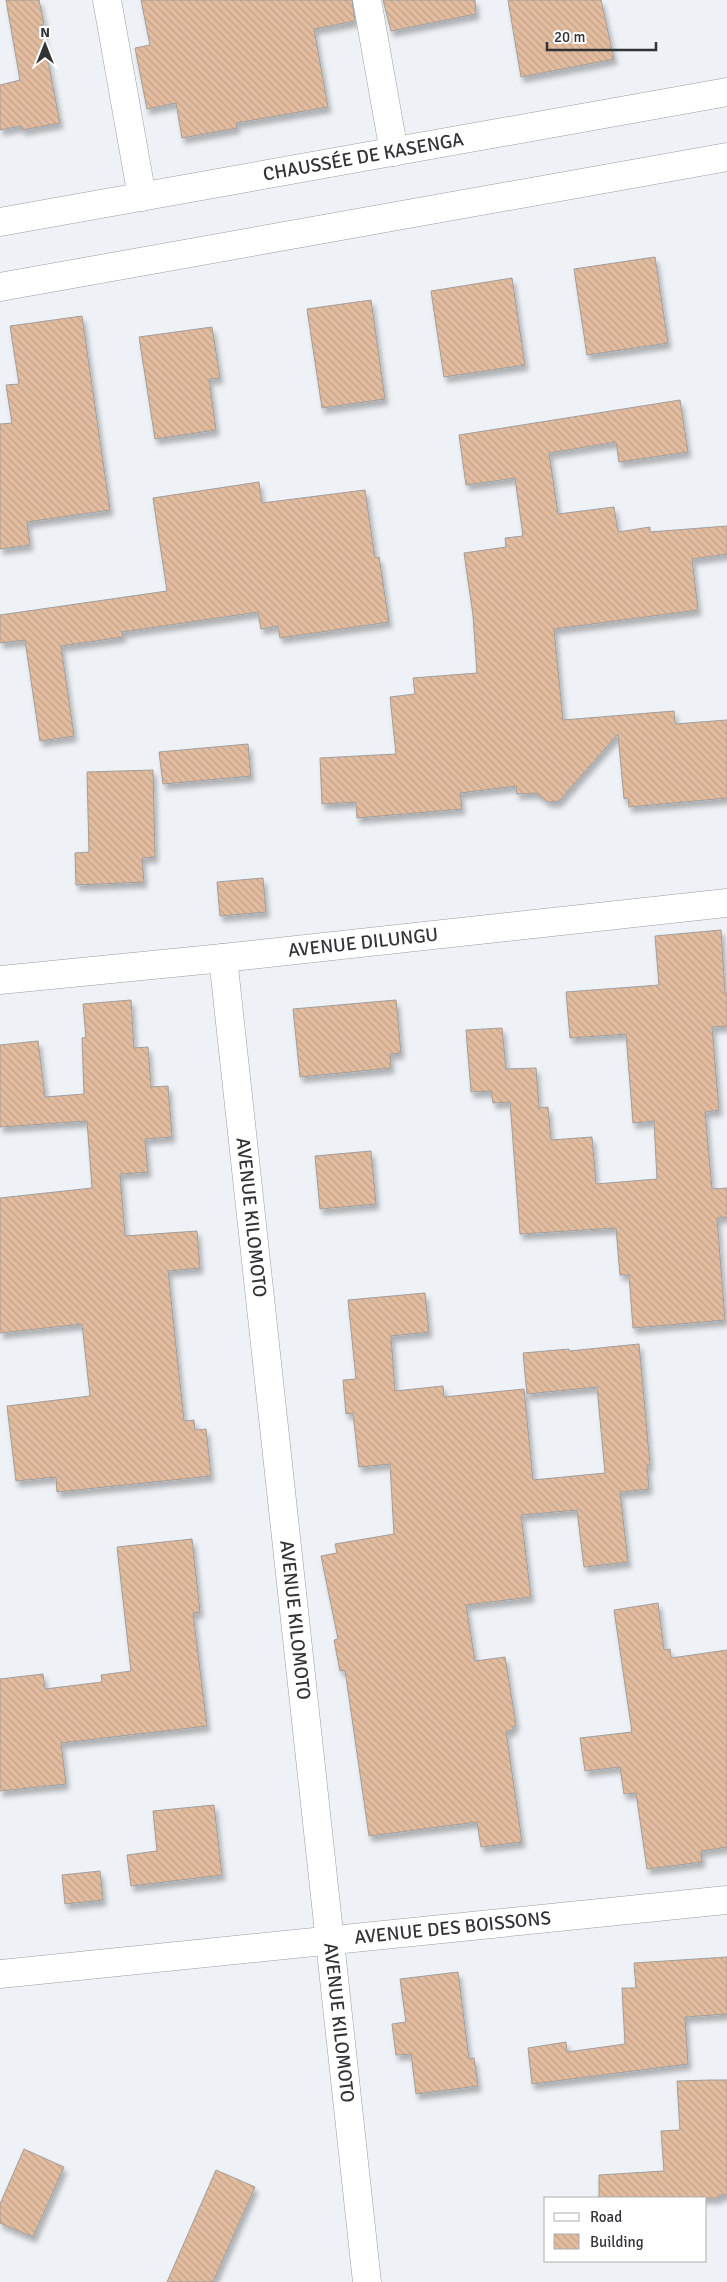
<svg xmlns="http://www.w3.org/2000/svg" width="727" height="2282" font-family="Signika,sans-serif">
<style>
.building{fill:url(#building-back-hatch);stroke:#a29e9b;filter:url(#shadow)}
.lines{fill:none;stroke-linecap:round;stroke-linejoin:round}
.minor-casing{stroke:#9a9da1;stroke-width:29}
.secondary-casing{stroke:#9a9da1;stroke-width:29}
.minor{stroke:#fff;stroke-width:28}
.secondary{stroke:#fff;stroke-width:28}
.labels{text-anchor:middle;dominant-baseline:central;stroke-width:5;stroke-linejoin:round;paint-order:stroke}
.street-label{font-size:19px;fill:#323335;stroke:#fff}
</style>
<defs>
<pattern id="building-back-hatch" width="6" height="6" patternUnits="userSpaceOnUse" patternTransform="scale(1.25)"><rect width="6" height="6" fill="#e2bc9f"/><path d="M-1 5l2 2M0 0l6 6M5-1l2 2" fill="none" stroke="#c2a28a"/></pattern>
<filter id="shadow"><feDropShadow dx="3" dy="5.5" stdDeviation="2.5" flood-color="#0004"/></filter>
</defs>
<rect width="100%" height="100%" fill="#eef1f5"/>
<g class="building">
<path d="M6,0H39L44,25H41L60,123L22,130L21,126L0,130V85L20,80Z"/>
<path d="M141,0H352L355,21L314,29L328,107L236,123L237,128L182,138L176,103L147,109L135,48L150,45Z"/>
<path d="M383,0H475L476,14L391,31Z"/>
<path d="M508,0H601L614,59L521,77Z"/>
<path d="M655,257L668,343L587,355L574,269Z"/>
<path d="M512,278L525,365L444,377L431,291Z"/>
<path d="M371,300L385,399L322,408L307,309Z"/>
<path d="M82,316L110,510L27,522L30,545L0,549V424L12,423L6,385L19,384L10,326Z"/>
<path d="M212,327L220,378L209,379L216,430L155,439L139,337Z"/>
<path d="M680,400L688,452L619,462L616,442L549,453L558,514L614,507L618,532L650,527V532L727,526V554L692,559L698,610L554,629L563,720L674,711L675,724L727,720V798L629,807L628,798L624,799L618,734L559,801L548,802L536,793L517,794L516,786L460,793L462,809L357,818L356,802L322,804L320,758L396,754L390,697L415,694L413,678L477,673L473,615L464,553L506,547L505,538L523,536L515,478L466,485L459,435Z"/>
<path d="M259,482L262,503L365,490L375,558L379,557L389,622L280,638L278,626L261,629L258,612L122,632L123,637L61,646L74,736L40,741L25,640L0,643V615L167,591L153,498Z"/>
<path d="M248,744L251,776L163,784L159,752Z"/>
<path d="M153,770L155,857L142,858L144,882L76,885L75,853L89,852L87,772Z"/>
<path d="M263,878L266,912L220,916L217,882Z"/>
<path d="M721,930L725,993H727V1026L712,1027L719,1110L705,1112L712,1189L727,1188V1217L717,1218L725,1320L633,1328L629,1275H620L616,1228L520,1234L510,1102L493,1103L491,1091L471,1092L466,1030L502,1028L506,1069L536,1068L539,1108L548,1107L551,1140L592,1137L596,1184L657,1179L654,1121L633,1123L626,1034L570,1038L566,992L659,985L655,936Z"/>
<path d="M131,1000L134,1048L148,1047L151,1087L168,1086L172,1137L145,1139L148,1172L120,1174L125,1236L197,1231L200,1268L168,1271L184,1421L194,1420L195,1430L206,1429L211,1476L57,1492L56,1477L16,1481L7,1406L90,1396L82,1324L0,1333V1198L92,1188L87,1121L0,1127V1045L38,1041L45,1097L84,1094L82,1038L86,1037L83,1004Z"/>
<path d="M396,1000L401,1053L390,1054L391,1068L300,1077L293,1009Z"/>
<path d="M371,1151L376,1204L320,1209L315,1156Z"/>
<path d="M425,1293L429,1332L391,1336L395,1391L443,1386L444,1397L524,1389L533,1480L605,1473L597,1387L527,1394L523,1353L569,1349V1351L639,1344L650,1465H647L649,1489L620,1492L628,1562L584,1567L577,1510L521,1515L531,1597L466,1605L475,1661L505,1657L516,1725L513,1726V1730L506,1731L522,1842L481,1847L477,1822L369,1836L345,1670L340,1671L334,1640L338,1639L321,1556L337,1553L335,1544L394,1534L390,1464L359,1467L353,1413L346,1414L343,1380L356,1379L348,1300Z"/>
<path d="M192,1539L200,1612L193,1613L207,1726L61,1743L66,1784L0,1791V1679L43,1674L45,1689L102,1682L101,1675L131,1671L117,1547Z"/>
<path d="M658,1603L664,1650L670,1649L671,1658L727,1650V1847L701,1851L702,1862L647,1869L636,1793L624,1794L620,1767L585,1771L580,1738L632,1732L614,1610Z"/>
<path d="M214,1805L222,1875L131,1886L127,1855L157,1851L153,1811Z"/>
<path d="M100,1871L103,1900L65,1904L62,1875Z"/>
<path d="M727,1957V2014L685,2017L688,2064L532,2084L528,2048L566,2042L567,2052L625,2044L622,1988H636L634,1963Z"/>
<path d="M458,1972L469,2059L474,2058L478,2086L416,2094L411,2054L396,2055L392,2024L406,2022L400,1979Z"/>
<path d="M711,2080H727V2195H719V2198H599V2175L664,2171L661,2131L680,2130L677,2081Z"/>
<path d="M24,2149L64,2167L33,2237L0,2223V2204Z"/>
<path d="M216,2170L255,2187L213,2282H167Z"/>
</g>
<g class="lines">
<g class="minor-casing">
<g id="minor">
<path d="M107,0L142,197"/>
<path d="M367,0L394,152"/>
<path id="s1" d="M223,958L367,2282"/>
<path id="s2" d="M0,980L223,958L727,903"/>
<path id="s3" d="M0,1974L727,1900"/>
</g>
</g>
<g class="secondary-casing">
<g id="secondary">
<path id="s4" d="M0,222L727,92"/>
<path d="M0,287L727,157"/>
</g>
</g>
<use href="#minor" class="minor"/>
<use href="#secondary" class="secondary"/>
</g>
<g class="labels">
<g class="street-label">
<text stroke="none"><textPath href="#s4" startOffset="369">CHAUSSÉE DE KASENGA</textPath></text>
<text stroke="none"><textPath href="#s2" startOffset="365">AVENUE DILUNGU</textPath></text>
<text stroke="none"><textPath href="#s1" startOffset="261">AVENUE KILOMOTO</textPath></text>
<text stroke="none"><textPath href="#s1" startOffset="666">AVENUE KILOMOTO</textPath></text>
<text stroke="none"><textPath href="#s3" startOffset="455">AVENUE DES BOISSONS</textPath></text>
<text stroke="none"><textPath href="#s1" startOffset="1071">AVENUE KILOMOTO</textPath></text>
</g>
</g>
<rect x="544" y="2197" width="162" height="65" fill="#ffffff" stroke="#adadae"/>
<rect x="554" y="2213" width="25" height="8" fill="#ffffff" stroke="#adadae"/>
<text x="590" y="2222" font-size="15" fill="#323335">Road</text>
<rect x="554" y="2234" width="25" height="15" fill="url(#building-back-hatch)" stroke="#adadae"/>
<text x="590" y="2247" font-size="15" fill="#323335">Building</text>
<g transform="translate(45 45)" stroke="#ffffff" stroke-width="4" paint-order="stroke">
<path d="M0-4L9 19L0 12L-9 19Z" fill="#323335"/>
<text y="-8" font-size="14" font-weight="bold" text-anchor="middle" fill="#323335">N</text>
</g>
<path d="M547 42v8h109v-8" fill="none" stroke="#323335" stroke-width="2.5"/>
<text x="554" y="42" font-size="15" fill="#323335" stroke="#ffffff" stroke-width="4" paint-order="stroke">20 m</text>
</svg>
